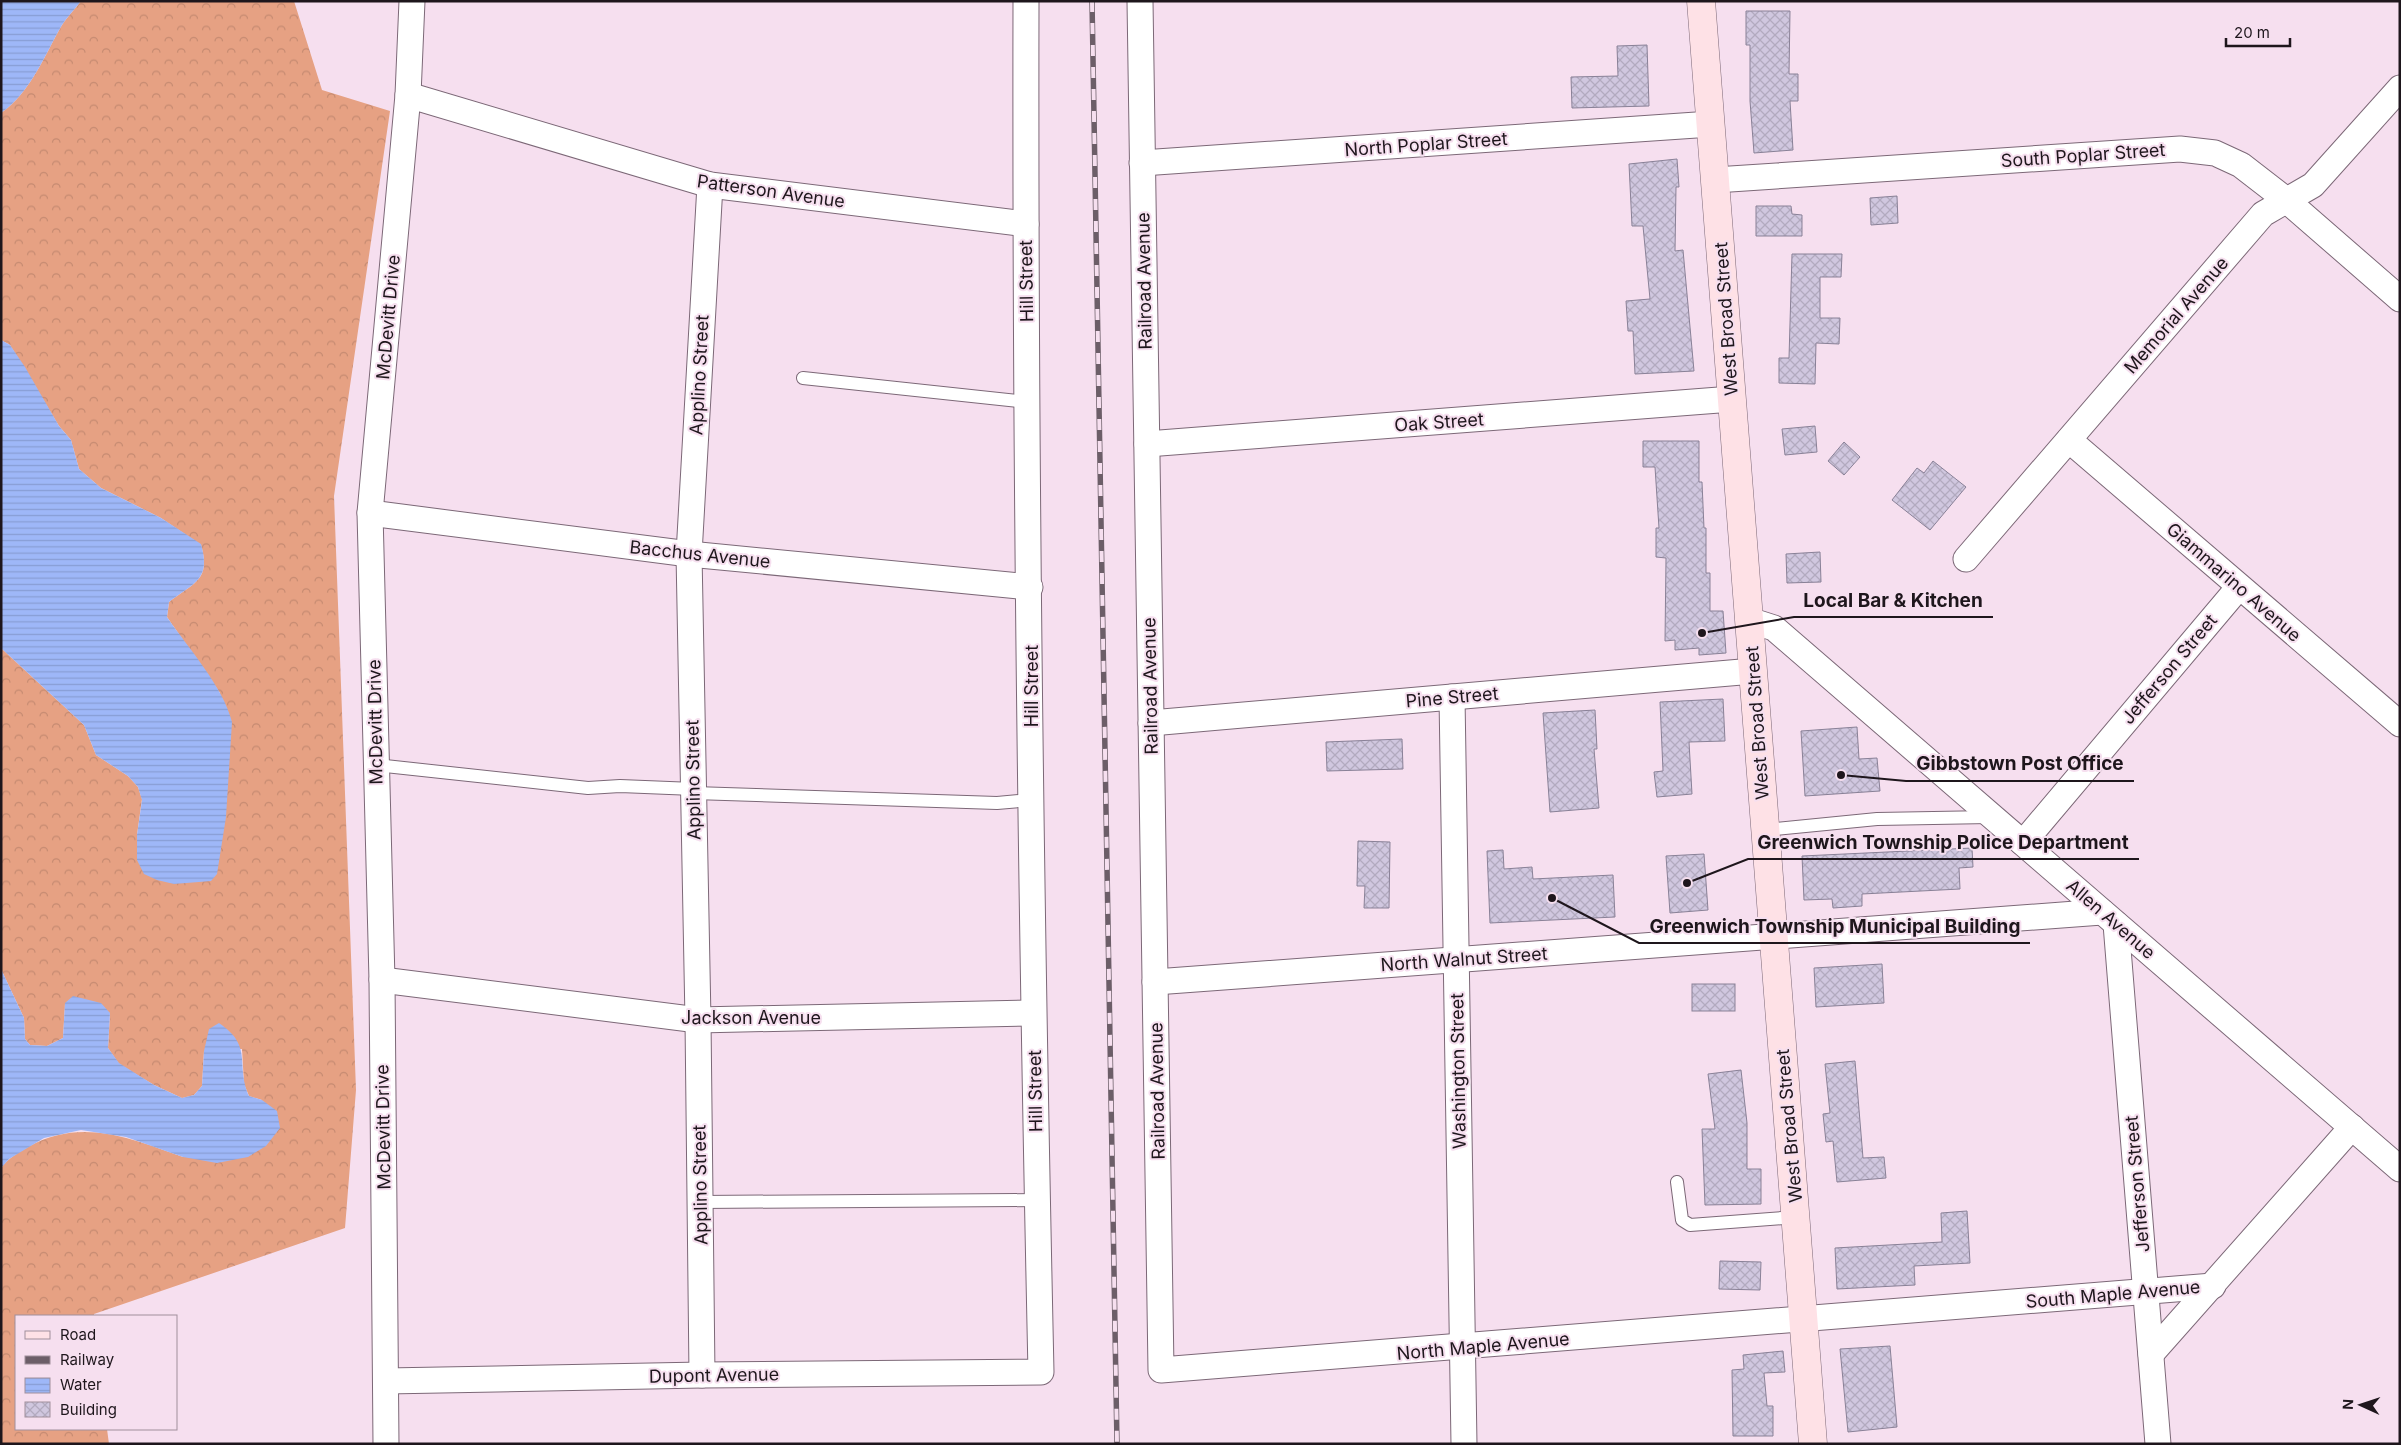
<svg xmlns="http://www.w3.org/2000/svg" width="2401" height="1445" font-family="Inter,sans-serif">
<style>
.forest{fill:url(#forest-crowns)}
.water{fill:url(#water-rules)}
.building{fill:url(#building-cross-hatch);stroke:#898197}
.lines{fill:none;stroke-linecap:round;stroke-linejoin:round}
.service-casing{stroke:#7c6877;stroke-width:14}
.minor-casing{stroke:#7c6877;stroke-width:27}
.secondary-casing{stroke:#7c6877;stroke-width:29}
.service{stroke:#fff;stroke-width:12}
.minor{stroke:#fff;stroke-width:25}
.secondary{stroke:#fee1e6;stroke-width:28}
.rail-casing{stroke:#6c5e68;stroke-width:5.5}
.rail{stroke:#f6dfef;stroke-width:4;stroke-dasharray:11;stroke-linecap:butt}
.labels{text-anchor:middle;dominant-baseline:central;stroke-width:4;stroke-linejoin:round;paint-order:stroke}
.street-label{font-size:18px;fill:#1e161c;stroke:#f6dfef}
.leader{fill:none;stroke:#1e161c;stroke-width:2}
.callout-dot{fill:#1e161c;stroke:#f6dfef;stroke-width:2}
.callout-label{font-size:19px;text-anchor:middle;font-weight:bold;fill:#1e161c;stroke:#f6dfef;stroke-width:4;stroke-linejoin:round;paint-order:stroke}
</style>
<defs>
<pattern id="forest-crowns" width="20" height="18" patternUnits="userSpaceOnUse" patternTransform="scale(1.25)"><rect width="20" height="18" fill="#e6a183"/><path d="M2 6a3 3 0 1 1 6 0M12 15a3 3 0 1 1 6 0" fill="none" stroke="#c58a71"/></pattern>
<pattern id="water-rules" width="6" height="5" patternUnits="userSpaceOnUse" patternTransform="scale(1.25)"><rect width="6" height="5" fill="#9eb7f8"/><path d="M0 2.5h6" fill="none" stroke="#889dd4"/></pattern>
<pattern id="building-cross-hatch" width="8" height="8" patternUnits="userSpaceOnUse" patternTransform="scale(1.25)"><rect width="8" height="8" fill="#d0c7df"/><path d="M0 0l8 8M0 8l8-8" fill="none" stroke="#b2aabf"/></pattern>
</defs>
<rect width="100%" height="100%" fill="#f6dfef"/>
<path class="forest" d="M81,1H294L322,90L390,111L334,496L356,1090L345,1228L94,1314V1316H16V1429H107L109,1444H1V1168C9,1158 17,1153 28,1147C81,1117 130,1138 183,1157L262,1100L249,1096L244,1084L242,1049L204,1051L202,1086L194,1095L182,1098L154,1085L119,1064L108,1048L110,1013L65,1004L63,1038L47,1046L30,1045L25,1039L24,1018L1,969V648L84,725L96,755L128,776L138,787L142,799L137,835V860L200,881L211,880L220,693L167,617L169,602C195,582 211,580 201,545L161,518L101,488L79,469L71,440L59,426L10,345L1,340V113C31,92 44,56 62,25C67,17 75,9 81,1Z"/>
<g class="water">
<path d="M1,1H81C75,9 67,17 62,25C44,56 31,92 1,113Z"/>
<path d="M1,340L10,345L25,367L59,426L71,440L79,469L101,488L161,518L201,544C211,580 195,582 169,602L167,617C188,648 223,686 232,722L226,817L217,874L211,881L174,884L157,880L144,874L137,860V835L142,800L138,787L128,776L96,755L84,725L1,648Z"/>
<path d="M1,969L24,1018L25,1039L30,1045L47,1046L63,1038L65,1003L73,996L101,1003L110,1013L108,1048L119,1063L154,1085L182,1098L194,1095L202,1086L204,1051L209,1029L219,1023C254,1047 235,1063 249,1096L262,1100L277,1111L280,1128L266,1146L248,1157L217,1163L183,1157L126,1137L81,1130L44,1138L9,1159L1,1168Z"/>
</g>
<g class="building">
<path d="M1746,11H1790L1789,74H1798V101H1790L1793,150L1754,153L1750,101V45H1746Z"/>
<path d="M1647,45L1649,106L1572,108L1571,77L1618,76L1617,46Z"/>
<path d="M1677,159L1679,187H1676L1675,251L1683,250L1694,371L1635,374L1633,331H1628L1626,301L1650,299L1643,226H1632L1629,164Z"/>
<path d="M1897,196L1898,223L1871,225L1870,198Z"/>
<path d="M1756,206H1791L1792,214L1802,215V236H1756Z"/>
<path d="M1792,254H1842L1841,277H1820V318H1840L1839,344L1816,343L1815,384L1779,383V358H1789Z"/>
<path d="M1815,426L1817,452L1785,455L1782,429Z"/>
<path d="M1643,441H1699V482H1702L1704,528H1706V573H1710V611H1723L1726,653L1699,655V648L1675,650V640L1665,641L1666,558L1656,557V528H1659L1655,467H1643Z"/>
<path d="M1844,442L1860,457L1844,475L1828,461Z"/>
<path d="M1933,461L1966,487L1930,530L1892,500L1917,468L1924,473Z"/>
<path d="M1820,552L1821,582L1787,583L1786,554Z"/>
<path d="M1723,699L1725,741L1689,742L1692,794L1657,797L1654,772L1663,771L1660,702Z"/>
<path d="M1595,710L1597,749H1594L1599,808L1550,812L1543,713Z"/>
<path d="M1857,727L1859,759L1877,758L1880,791L1805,796L1801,731Z"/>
<path d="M1402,739L1403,769L1327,771L1326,742Z"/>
<path d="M1358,841L1390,842L1389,908H1364L1365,886H1357Z"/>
<path d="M1972,848L1973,867L1959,868L1960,889L1862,894V906L1833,908L1832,899L1804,900L1802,856Z"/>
<path d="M1503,850L1504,869L1532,867L1533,879L1613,875L1615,917L1490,923L1487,851Z"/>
<path d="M1704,854L1708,910L1670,913L1666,856Z"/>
<path d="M1882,964L1884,1003L1816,1007L1814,968Z"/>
<rect x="1692" y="984" width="43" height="27"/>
<path d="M1855,1061L1863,1158L1884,1157L1886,1178L1837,1182L1833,1141L1826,1142L1823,1114L1830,1113L1825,1064Z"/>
<path d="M1741,1070L1747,1123V1169H1761V1204L1705,1205L1702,1129H1715L1708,1074Z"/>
<path d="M1967,1211L1970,1263L1914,1266L1915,1285L1837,1289L1835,1248L1942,1242L1941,1213Z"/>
<path d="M1720,1261L1761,1262L1760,1290L1719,1289Z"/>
<path d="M1890,1346L1897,1427L1848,1432L1840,1349Z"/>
<path d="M1783,1351L1785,1372L1764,1373L1767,1406H1773V1436H1733L1732,1370L1744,1369L1743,1355Z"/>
</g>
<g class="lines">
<g class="service-casing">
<g id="service">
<path d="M803,378L1027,402"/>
<path d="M376,765L588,788L620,786L694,789"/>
<path d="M694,793L997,803L1031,800"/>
<path d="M1766,830L1877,819L1990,817"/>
<path d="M1677,1182L1682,1220L1690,1225L1796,1217"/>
<path d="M700,1202L1038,1200"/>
</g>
</g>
<g class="minor-casing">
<g id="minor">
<path d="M1140,1L1161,1370L2213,1286"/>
<path d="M408,95L710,185L1026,224"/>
<path d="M1142,163L1711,124"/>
<path d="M1715,180L2180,149L2215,153L2241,165L2285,199L2400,299"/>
<path d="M2069,440L2400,724"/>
<path d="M1147,444L1732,399"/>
<path d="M370,513L689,554L1030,587"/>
<path d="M1966,559L2263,214L2313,185L2400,88"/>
<path d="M1749,620L1774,628L2400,1169"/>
<path d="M1452,697L1464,1444"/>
<path d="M1151,723L1753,671"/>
<path d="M2023,843L2239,587"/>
<path d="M2116,924L2158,1444"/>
<path d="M382,980L698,1020L1033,1013"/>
<path d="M1155,982L2102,912"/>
<path d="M2151,1354L2352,1127"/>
<path d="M702,1375L698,1020L689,554L710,185"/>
<path d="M386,1381L702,1375L1041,1372C1031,915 1025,458 1026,1"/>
<path d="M386,1444L382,980L370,513L408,95L412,1"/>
</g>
</g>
<g class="secondary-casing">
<path id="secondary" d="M1701,1L1813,1444"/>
</g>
<use href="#service" class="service"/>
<use href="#minor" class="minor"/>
<use href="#secondary" class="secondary"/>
<g class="rail-casing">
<path id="rail" d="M1092,1L1117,1444"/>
</g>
<use href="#rail" class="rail"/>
</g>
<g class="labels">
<g class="street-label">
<text transform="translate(1426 144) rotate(-4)">North Poplar Street</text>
<text transform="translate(2083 155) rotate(-4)">South Poplar Street</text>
<text transform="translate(771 191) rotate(8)">Patterson Avenue</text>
<text transform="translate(1026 281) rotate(-91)">Hill Street</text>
<text transform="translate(1144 281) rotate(-91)">Railroad Avenue</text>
<text transform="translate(2176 315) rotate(-49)">Memorial Avenue</text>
<text transform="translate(388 317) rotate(-85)">McDevitt Drive</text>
<text transform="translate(1726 319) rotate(-94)">West Broad Street</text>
<text transform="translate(699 375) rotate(-87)">Applino Street</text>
<text transform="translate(1439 422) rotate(-4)">Oak Street</text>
<text transform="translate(700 554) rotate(6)">Bacchus Avenue</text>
<text transform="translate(2234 582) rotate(41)">Giammarino Avenue</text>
<text transform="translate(2169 669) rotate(-50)">Jefferson Street</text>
<text transform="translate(1031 686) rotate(-90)">Hill Street</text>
<text transform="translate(1150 686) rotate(-91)">Railroad Avenue</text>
<text transform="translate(1452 697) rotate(-5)">Pine Street</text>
<text transform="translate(375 722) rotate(-91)">McDevitt Drive</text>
<text transform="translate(1757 723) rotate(-94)">West Broad Street</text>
<text transform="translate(693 780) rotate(-91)">Applino Street</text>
<text transform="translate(2111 919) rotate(41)">Allen Avenue</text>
<text transform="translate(1464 959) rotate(-4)">North Walnut Street</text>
<text x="751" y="1017">Jackson Avenue</text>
<text transform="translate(1458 1071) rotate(-91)">Washington Street</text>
<text transform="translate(1035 1091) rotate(-91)">Hill Street</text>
<text transform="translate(1157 1091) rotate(-91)">Railroad Avenue</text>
<text transform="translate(1789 1126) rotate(-95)">West Broad Street</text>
<text transform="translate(383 1127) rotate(-91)">McDevitt Drive</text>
<text transform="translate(2137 1184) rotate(-95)">Jefferson Street</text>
<text transform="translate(700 1185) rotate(-91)">Applino Street</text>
<text transform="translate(2113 1294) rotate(-5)">South Maple Avenue</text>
<text transform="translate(1483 1346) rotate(-5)">North Maple Avenue</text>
<text transform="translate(714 1375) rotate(-1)">Dupont Avenue</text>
</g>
</g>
<path class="leader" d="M1702 633L1794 617H1993M1841 775L1906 781H2134M1687 883L1748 859H2139M1552 898L1639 943H2030"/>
<g class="callout-dot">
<circle cx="1702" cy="633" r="5"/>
<circle cx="1841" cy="775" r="5"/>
<circle cx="1687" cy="883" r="5"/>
<circle cx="1552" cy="898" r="5"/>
</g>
<g class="callout-label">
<text x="1893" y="607">Local Bar &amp; Kitchen</text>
<text x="2020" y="770">Gibbstown Post Office</text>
<text x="1943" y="849">Greenwich Township Police Department</text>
<text x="1835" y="933">Greenwich Township Municipal Building</text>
</g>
<rect width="2401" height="1445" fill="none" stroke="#1e161c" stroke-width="5"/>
<rect x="15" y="1315" width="162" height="115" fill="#f6dfef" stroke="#a08f9b"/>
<rect x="25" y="1331" width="25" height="8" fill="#fee1e6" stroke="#a08f9b"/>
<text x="60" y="1340" font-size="15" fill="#1e161c">Road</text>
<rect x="25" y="1356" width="25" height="8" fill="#6c5e68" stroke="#a08f9b"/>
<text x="60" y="1365" font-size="15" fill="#1e161c">Railway</text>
<rect x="25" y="1378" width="25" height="15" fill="url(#water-rules)" stroke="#a08f9b"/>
<text x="60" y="1390" font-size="15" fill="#1e161c">Water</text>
<rect x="25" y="1402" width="25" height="15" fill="url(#building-cross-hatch)" stroke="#a08f9b"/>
<text x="60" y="1415" font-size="15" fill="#1e161c">Building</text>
<g transform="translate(2361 1405) rotate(273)" stroke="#f6dfef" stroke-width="4" paint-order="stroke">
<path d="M0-4L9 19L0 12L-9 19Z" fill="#1e161c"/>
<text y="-8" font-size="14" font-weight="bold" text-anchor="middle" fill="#1e161c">N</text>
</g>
<path d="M2226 38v8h64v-8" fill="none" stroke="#1e161c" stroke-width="2.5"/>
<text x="2234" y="38" font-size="15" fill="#1e161c" stroke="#f6dfef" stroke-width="4" paint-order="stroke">20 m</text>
</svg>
